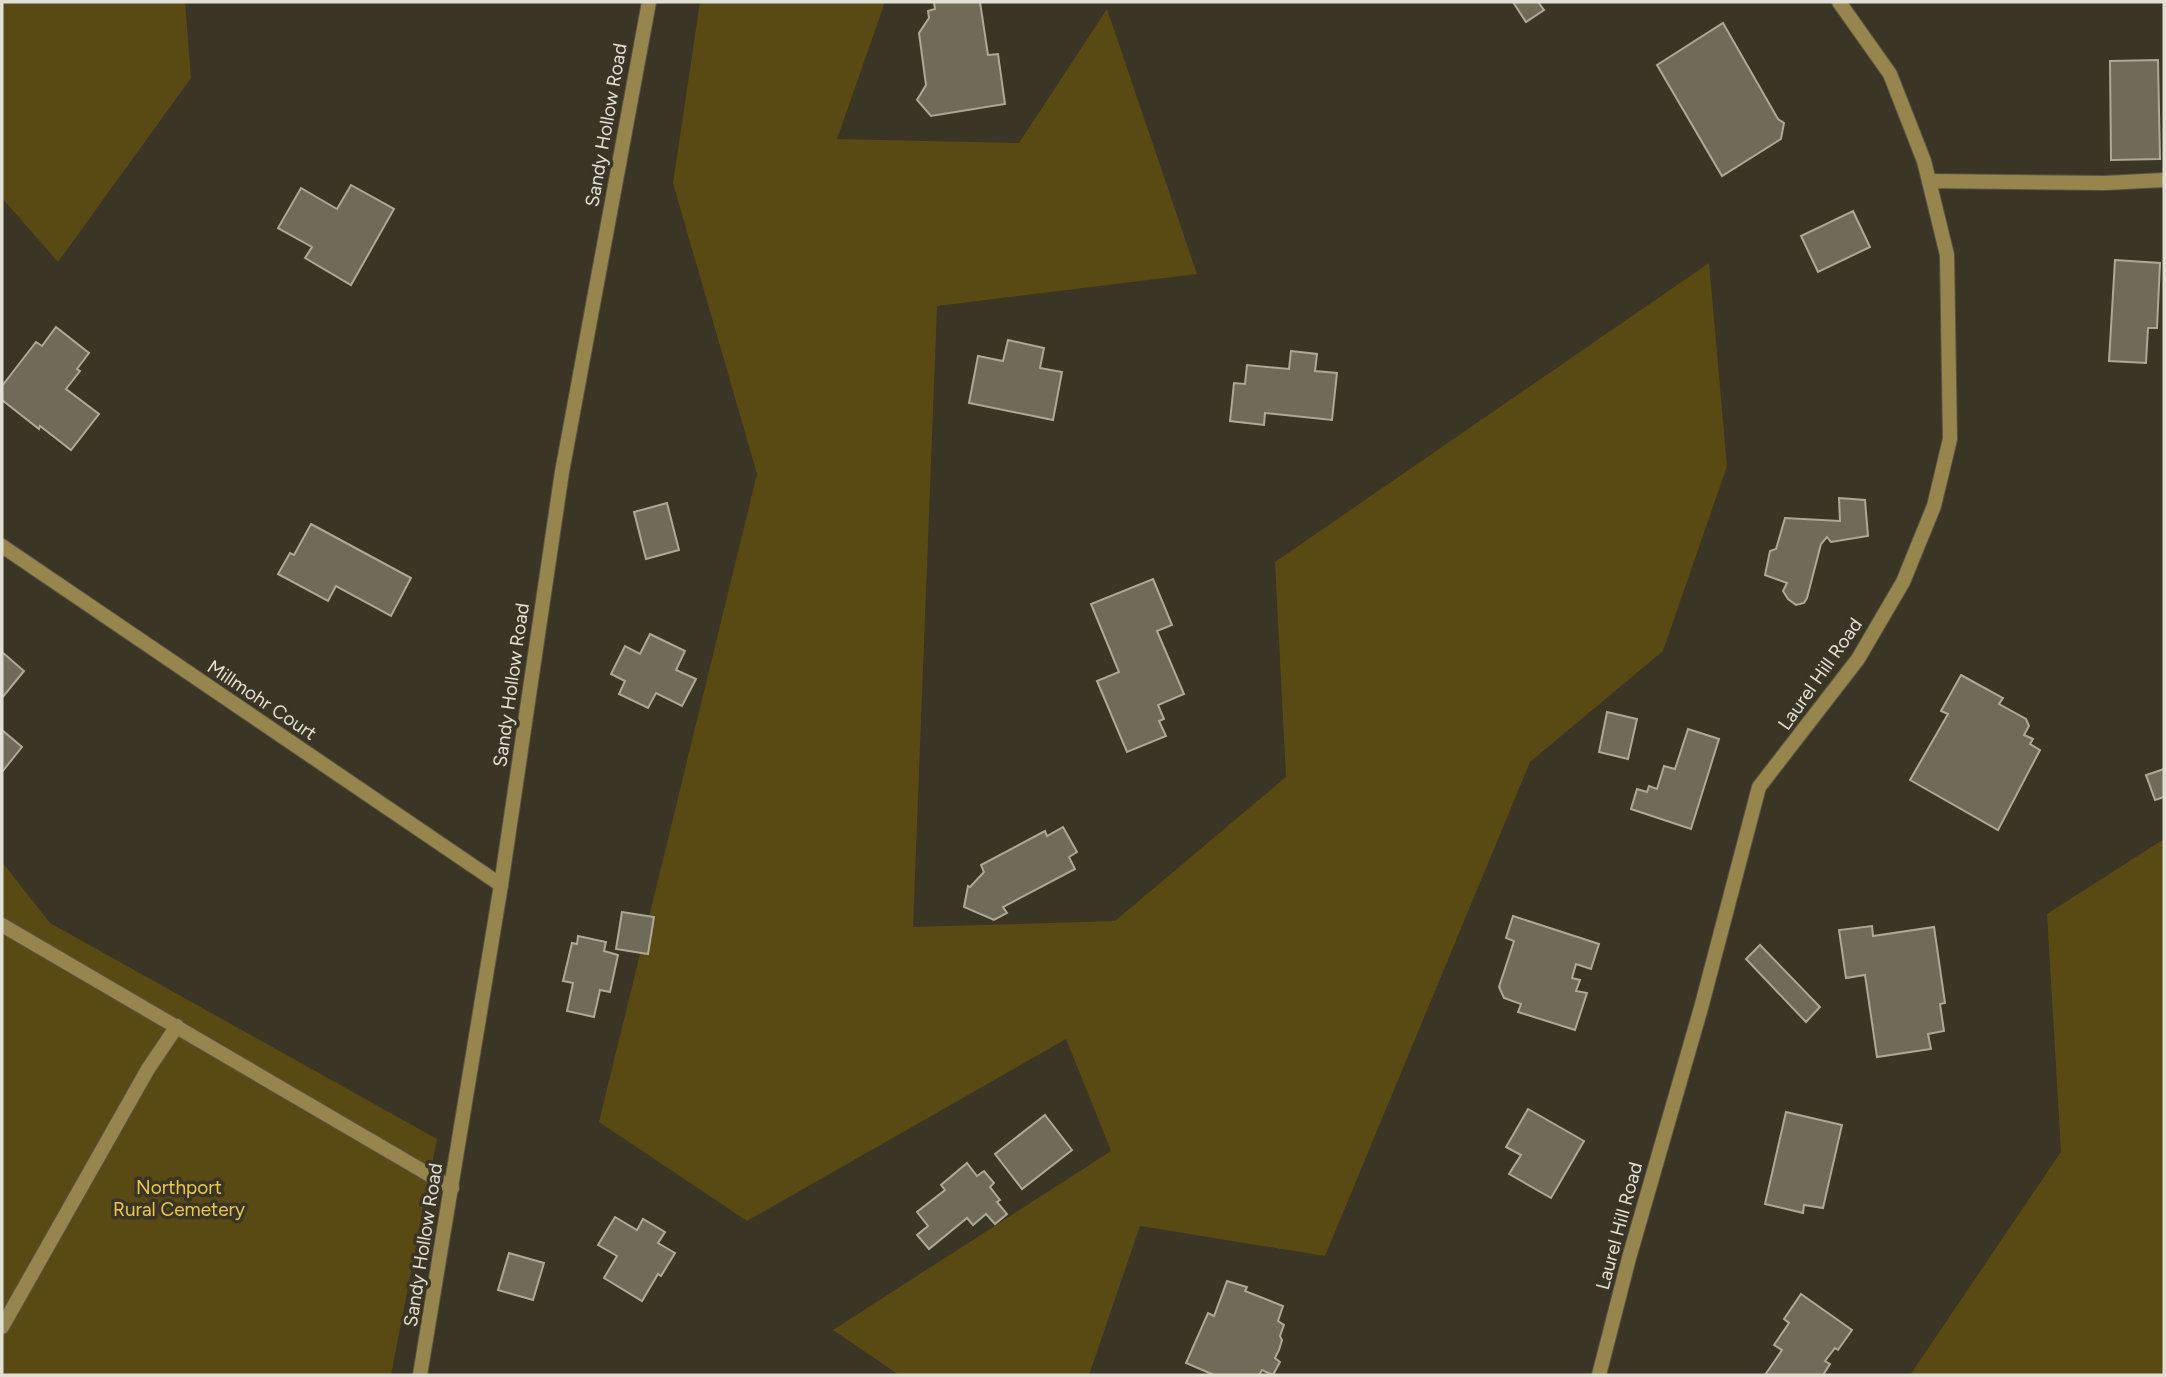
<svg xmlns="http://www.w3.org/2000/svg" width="2166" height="1377" font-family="Figtree,sans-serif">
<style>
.green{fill:#594a14}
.building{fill:#706b58;stroke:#aea894;stroke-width:2}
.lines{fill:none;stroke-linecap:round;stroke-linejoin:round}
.lane-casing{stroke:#585444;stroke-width:16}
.street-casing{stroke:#585444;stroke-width:16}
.lane{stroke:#96854d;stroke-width:14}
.street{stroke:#96854d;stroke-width:14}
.labels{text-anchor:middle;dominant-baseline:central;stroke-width:7;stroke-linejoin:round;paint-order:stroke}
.street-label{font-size:19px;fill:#e2dfd4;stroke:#3a3524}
.park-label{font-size:19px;fill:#ebc94e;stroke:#3a3524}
</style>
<rect width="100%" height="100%" fill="#3a3524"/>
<g class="green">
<path d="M2,2H185L191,78L58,262L2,198Z"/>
<path d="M700,2H885L837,139L1019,143L1107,9L1197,274L937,306L913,927L1115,921L1286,777L1275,562L1709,263L1727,466L1663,651L1530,762L1325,1256L1140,1226L1089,1375H899L833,1330L1111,1151L1066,1039L747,1221L599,1122L757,474L673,183Z"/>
<path d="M2164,839V1375H1910L2061,1152L2047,914Z"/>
<path d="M2,862L50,923L437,1139L391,1375H2Z"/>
</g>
<g class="building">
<path d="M934,2H980L988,55L998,54L1005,104L931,116L917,100L926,85L919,33L929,18L928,11L935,9Z"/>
<path d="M1513,2H1538L1544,10L1526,22Z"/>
<path d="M1723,23L1778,119L1784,123L1781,139L1722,176L1657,65Z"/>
<path d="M2158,60L2160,159L2111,160L2110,61Z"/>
<path d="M351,185L394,209L351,285L305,258L312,247L278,228L301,188L337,209Z"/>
<path d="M1853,211L1870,247L1818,272L1801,236Z"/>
<path d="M2115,260L2160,263L2157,328H2148L2146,363L2109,361Z"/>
<path d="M56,327L89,353L77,369L80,371L66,389L99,414L71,450L40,426L39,429L2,400V386L36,342L42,346Z"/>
<path d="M1008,340L1044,348L1040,368L1062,372L1053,420L969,403L978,356L1003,361Z"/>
<path d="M1291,351L1317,354L1315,371L1337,373L1332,420L1265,413L1264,425L1230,421L1234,383L1245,384L1247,365L1289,369Z"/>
<path d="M1839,498L1865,500L1868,536L1831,542L1827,537L1821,544L1807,598L1804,603L1796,605L1788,599L1783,591L1787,583L1765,575L1770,551L1776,549L1785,518L1840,521Z"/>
<path d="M667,503L679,550L646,559L634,512Z"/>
<path d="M311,524L411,578L391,616L336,586L328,601L278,574L290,553L294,555Z"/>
<path d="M1153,579L1172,625L1157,631L1184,694L1158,705L1164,719L1159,721L1166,736L1127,752L1097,681L1119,672L1091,604Z"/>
<path d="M650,634L685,651L676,670L696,679L682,706L656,693L648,708L619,694L625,681L611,674L625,646L640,654Z"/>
<path d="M2,652L24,671L2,698Z"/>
<path d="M1961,675L2003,698L1999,704L2026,719L2029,726L2024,735L2033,739L2030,744L2040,750L1998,830L1910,780L1948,714L1941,711Z"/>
<path d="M1607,712L1637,719L1628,759L1599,752Z"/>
<path d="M1688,729L1719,739L1691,829L1631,809L1637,789L1647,792L1649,786L1657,789L1664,766L1675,769Z"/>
<path d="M2,730L22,747L2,772Z"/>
<path d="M2164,769V797L2155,800L2146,775Z"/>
<path d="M1063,827L1077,852L1069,857L1075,869L1003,907L1007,913L994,920L964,907L968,886L970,887L984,872L981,865L1045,831L1047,836Z"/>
<path d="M622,912L654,917L648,954L616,949Z"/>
<path d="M1513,916L1599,944L1591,969L1576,964L1572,978L1580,980L1576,991L1587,993L1575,1030L1518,1012L1521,1004L1504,998L1499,987L1514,941L1506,938Z"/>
<path d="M1872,926L1873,936L1934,927L1945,1003L1940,1004L1944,1031L1928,1034L1931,1049L1877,1057L1865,975L1846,978L1839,930Z"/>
<path d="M578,936L606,942L604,951L618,955L610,992L600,990L594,1017L567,1011L573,983L563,981L572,943L577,944Z"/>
<path d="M1760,945L1820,1007L1806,1022L1746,959Z"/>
<path d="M1528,1109L1584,1141L1551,1198L1509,1174L1521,1155L1506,1147Z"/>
<path d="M1786,1112L1842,1125L1823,1208L1804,1205L1803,1213L1765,1204Z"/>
<path d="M1045,1115L1072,1150L1022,1189L995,1154Z"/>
<path d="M967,1163L977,1176L984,1171L994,1183L990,1187L1000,1200L997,1202L1007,1214L995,1224L986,1214L973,1225L967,1218L929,1249L917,1235L928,1226L917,1212L945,1190L941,1185Z"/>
<path d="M615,1217L637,1230L643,1219L665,1232L658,1243L675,1253L661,1276L658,1274L642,1301L604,1278L617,1256L598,1245Z"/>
<path d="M509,1253L544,1263L533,1300L498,1290Z"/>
<path d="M1227,1281L1247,1287L1245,1291L1283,1306L1278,1321L1284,1325L1280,1336L1282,1340L1279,1350L1275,1358L1280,1362L1273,1375L1262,1370L1259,1375H1214L1186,1363L1208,1313L1214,1316Z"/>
<path d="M1801,1294L1852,1330L1838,1350L1835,1348L1825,1361L1830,1364L1823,1375H1765L1782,1350L1774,1345L1789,1323L1784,1319Z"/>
</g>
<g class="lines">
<g class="lane-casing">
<g id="lane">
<path d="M1929,181L2105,183L2164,180"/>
<path d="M2,925L452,1188"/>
<path d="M2,1327L148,1069L177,1026"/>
</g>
</g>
<g class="street-casing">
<g id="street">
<path d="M2,546L501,885"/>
<path d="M420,1375L501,885L562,472L649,2"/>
<path d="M1599,1375L1629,1258L1701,1008L1759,787L1858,659L1903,582L1934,506L1950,439L1947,255L1929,181L1924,161L1890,74L1839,2"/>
</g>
</g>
<use href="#lane" class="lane"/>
<use href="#street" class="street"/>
</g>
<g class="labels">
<g class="street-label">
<text transform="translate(606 125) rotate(-80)">Sandy Hollow Road</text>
<text transform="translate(1820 674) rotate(-55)">Laurel Hill Road</text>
<text transform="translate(511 685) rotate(-82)">Sandy Hollow Road</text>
<text transform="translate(262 700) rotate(34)">Millmohr Court</text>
<text transform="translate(1619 1226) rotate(-75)">Laurel Hill Road</text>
<text transform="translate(423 1245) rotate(-81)">Sandy Hollow Road</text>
</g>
<g class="park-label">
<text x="179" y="1187">Northport<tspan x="179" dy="22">Rural Cemetery</tspan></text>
</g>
</g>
<rect width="2166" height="1377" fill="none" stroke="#e2dfd4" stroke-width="7"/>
</svg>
